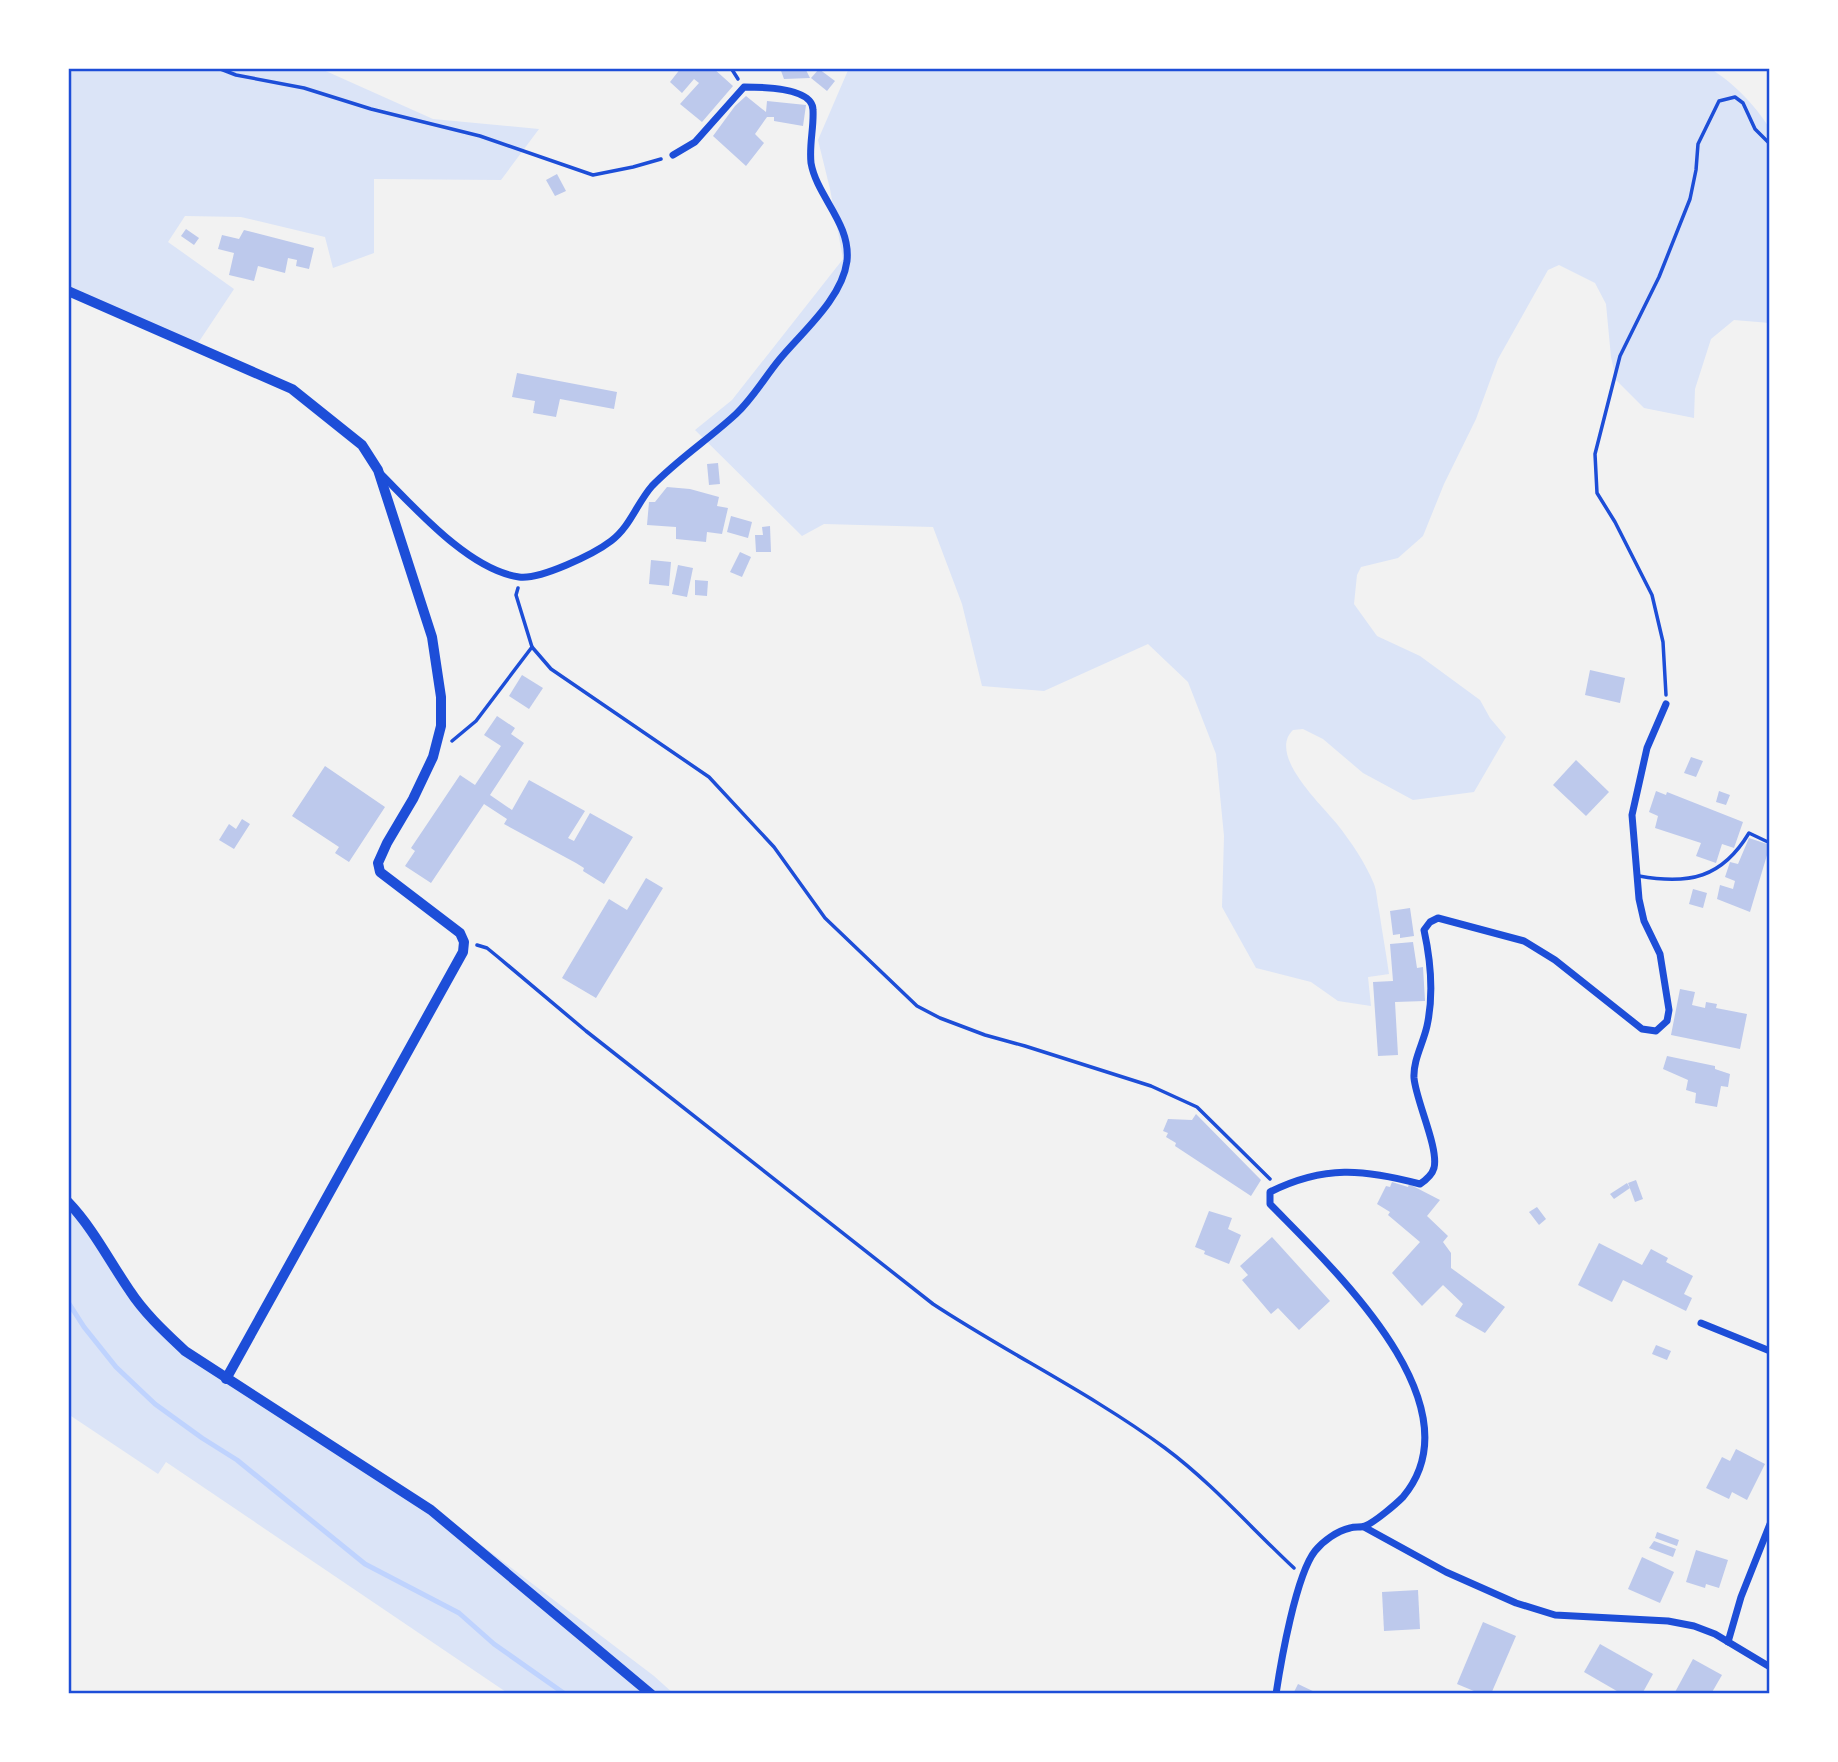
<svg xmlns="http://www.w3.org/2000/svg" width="1838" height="1762" font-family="Helvetica,sans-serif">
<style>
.green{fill:#dbe4f7}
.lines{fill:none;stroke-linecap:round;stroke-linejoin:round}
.stream{stroke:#bfd3fe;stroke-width:5}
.building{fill:#bdc9ec}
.path{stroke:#1d4ed8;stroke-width:3.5}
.service{stroke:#1d4ed8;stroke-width:3.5}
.minor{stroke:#1d4ed8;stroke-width:7}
.tertiary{stroke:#1d4ed8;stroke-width:10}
.neatline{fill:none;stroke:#1d4ed8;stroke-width:2.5}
</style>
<rect width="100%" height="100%" fill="#f2f2f2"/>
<g class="green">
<path d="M68,68H319L433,119L539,129L501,180L374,179V253L333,268L325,237L241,217L185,216L168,242L234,289L198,343L68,293Z"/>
<path d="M849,68H1709C1732,81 1756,106 1770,129V323L1734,320L1711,339L1695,389L1694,418L1644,408L1616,380L1611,357L1606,304L1595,283L1559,265L1548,270L1498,359L1476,419L1444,484L1423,536L1398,558L1361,567L1357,575L1354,604L1377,636L1420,656L1480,700L1490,718L1506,737L1474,792L1413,800L1363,773L1323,739L1303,729L1293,730C1267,755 1322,805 1337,824C1351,842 1365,862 1374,884C1377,892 1377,902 1379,910C1382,931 1386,953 1389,974L1368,977L1371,1006L1338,1001L1311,982L1256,968L1222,907L1224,836L1216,754L1188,682L1148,644L1044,691L982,686L962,604L933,527L824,524L802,536L695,430L732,400L843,259L830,189L818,140Z"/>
<path d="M68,1199L169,1337L447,1519L654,1676L674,1694H509L166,1462L158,1474L68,1414Z"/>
</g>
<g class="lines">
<path class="stream" d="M68,1302L84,1327L116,1367L155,1404L202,1438L237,1460L365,1564L459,1613L494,1644L565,1694"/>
</g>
<g class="building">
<path d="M681,68H713L733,86L702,122L680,104L699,83L694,79L682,93L670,82Z"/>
<path d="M780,68H805L810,78L784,79Z"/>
<path d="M819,69L835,81L827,91L811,78Z"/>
<path d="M746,96L766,112L767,101L806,105L803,126L774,121V117H767L755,134L764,143L746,166L713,136L735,106Z"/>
<path d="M557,174L566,191L555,196L546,180Z"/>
<path d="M186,229L199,238L194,245L181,236Z"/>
<path d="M244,230L314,248L309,269L296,266L297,260L288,258L285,273L258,266L254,281L229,275L234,253L218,249L222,235L239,239Z"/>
<path d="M517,373L617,392L614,409L560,399L556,417L533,413L535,401L512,397Z"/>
<path d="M718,463L720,484L709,485L707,464Z"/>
<path d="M667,487L690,489L719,497L717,506L728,508L722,534L707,532L706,542L676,539V527L647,525L649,502H655Z"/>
<path d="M731,516L752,522L748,538L727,532Z"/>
<path d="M770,526L771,552H756L755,535H763L762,527Z"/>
<path d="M740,552L751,557L742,577L730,572Z"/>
<path d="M651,560L671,562L669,586L649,584Z"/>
<path d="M678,565L693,568L687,597L672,594Z"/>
<path d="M695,580L708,581L707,596L695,595Z"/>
<path d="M1590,670L1625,678L1620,703L1585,695Z"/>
<path d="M522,675L543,688L529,709L509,696Z"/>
<path d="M497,716L515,728L511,734L524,743L490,795L512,810L529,780L585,811L568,838L574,841L590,813L633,837L604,884L583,871L584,868L576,863L504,824L507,819L484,804L431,883L405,866L415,851L411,848L460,775L475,785L501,746L484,735Z"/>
<path d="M1691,757L1703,761L1696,777L1684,773Z"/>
<path d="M1576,760L1609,792L1586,816L1553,785Z"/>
<path d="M325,766L385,807L349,862L335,853L339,847L292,816Z"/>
<path d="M1656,791L1666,795L1667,792L1743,822L1734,848L1722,844L1716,863L1696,856L1701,843L1655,828L1658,816L1649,812Z"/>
<path d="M1719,791L1730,795L1726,805L1716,802Z"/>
<path d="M242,819L250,824L234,849L219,840L229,824L236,829Z"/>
<path d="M1749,838L1770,845L1750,912L1717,899L1720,885L1733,889L1735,881L1725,877L1730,862L1738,864Z"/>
<path d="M646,878L663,888L596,998L562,978L609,899L627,910Z"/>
<path d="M1693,889L1707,893L1703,908L1689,904Z"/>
<path d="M1410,908L1414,936L1400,938V934L1393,935L1390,911Z"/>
<path d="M1413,942L1417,968L1423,967L1425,1001L1395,1002L1398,1055L1378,1056L1373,982L1393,981L1390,944Z"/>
<path d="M1680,989L1695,992L1692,1005L1705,1008L1706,1002L1717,1004L1716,1008L1747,1014L1740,1049L1671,1035Z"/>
<path d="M1667,1056L1715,1066V1069L1730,1074L1728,1087L1721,1086L1717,1107L1695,1103L1696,1093L1686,1090L1688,1080L1663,1069Z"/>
<path d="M1196,1114L1261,1180L1251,1196L1175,1146L1176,1143L1166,1137L1168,1133L1163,1131L1168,1119L1192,1120Z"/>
<path d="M1636,1180L1643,1199L1635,1202L1628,1183Z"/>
<path d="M1392,1182L1408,1187L1409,1184L1440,1200L1427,1216L1448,1236L1443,1242L1451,1253V1268L1505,1307L1485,1333L1455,1316L1463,1304L1443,1285L1422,1306L1392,1273L1420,1242L1388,1215L1390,1212L1377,1204L1386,1186L1390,1187Z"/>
<path d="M1627,1183L1630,1188L1614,1199L1610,1194Z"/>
<path d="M1537,1207L1546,1219L1539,1225L1529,1212Z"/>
<path d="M1209,1211L1232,1218L1228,1229L1241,1235L1229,1264L1204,1254L1205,1251L1195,1247Z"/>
<path d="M1272,1237L1330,1301L1299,1330L1278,1308L1271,1314L1242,1280L1248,1275L1240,1266Z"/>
<path d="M1599,1243L1642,1265L1651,1249L1668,1258L1666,1262L1693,1276L1684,1294L1692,1298L1686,1311L1623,1280L1612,1302L1578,1285Z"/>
<path d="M1656,1345L1671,1351L1667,1360L1652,1354Z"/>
<path d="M1736,1449L1765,1464L1747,1500L1732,1492L1729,1499L1706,1488L1722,1457L1730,1461Z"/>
<path d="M1657,1532L1679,1540L1677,1546L1655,1538Z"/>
<path d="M1654,1541L1676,1549L1673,1557L1649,1548Z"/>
<path d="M1696,1550L1728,1560L1719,1588L1706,1584L1705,1588L1686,1582Z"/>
<path d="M1642,1557L1674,1572L1660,1603L1628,1589Z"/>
<path d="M1418,1590L1420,1629L1384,1631L1382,1592Z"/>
<path d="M1483,1622L1516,1636L1491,1694H1481L1457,1684Z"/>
<path d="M1600,1644L1653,1674L1642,1694H1622L1584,1672Z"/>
<path d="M1693,1659L1722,1675L1711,1694H1674Z"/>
<path d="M1298,1684L1319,1694H1293Z"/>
</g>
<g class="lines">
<g class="path">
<path d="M218,68L236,75L304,88L371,109L480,136L593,175L633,167L661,159"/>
<path d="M731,68L738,79"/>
<path d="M518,588L516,595L532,647L551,669L709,777L774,847L825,918L917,1006L940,1018L985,1035L1025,1046L1151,1086L1197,1107L1270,1179"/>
<path d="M1666,695L1663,642L1652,595L1615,522L1597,493L1595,454L1620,356L1659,277L1690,199L1696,170L1698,144L1719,101L1735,97L1743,103L1755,129L1770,144"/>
<path d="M452,741L476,721L532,647"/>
<path d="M477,945L487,948L498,957L586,1031L933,1304C1009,1354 1092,1394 1165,1448C1212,1483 1251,1528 1294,1568"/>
</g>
<path class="service" d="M1639,876C1689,885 1722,878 1749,833L1770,843"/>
<g class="minor">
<path d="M381,474C415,508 469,570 519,577C540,580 594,554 611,541C630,527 637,503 652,486C678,459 709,439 736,414C753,398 765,377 779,360C802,332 842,299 847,261C851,223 817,197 811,163C809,144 814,128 813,110C813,87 760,87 744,87L695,142L673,155"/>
<path d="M1701,1323L1770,1351"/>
<path d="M1364,1527L1446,1572L1516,1603L1555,1615L1668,1621L1694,1626L1715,1634L1770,1667"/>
<path d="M1728,1642L1741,1597L1770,1524"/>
<path d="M1276,1694C1281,1661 1296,1575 1315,1551C1323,1541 1337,1531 1350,1528C1355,1526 1361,1528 1365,1526C1375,1522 1396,1504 1403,1497C1481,1404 1330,1266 1270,1204V1192C1324,1165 1364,1169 1420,1184C1426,1180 1432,1175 1434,1168C1439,1148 1416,1101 1414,1078C1413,1060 1423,1044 1427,1026C1434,994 1431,962 1424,930L1430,922L1438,918L1524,941L1555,960L1642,1029L1656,1031L1667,1021L1669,1010L1660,954L1644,921L1639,899L1632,815L1647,748L1666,704"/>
</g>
<g class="tertiary">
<path d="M68,291L292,389L362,445L378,470L432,637L441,697V726L433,757L413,799L387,843L378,863L380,872L460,933L464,942L463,952L226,1379"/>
<path d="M68,1202C93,1228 110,1262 130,1291C145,1314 166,1333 185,1351L431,1510L651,1694"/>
</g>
</g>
<rect width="1838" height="1762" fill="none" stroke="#ffffff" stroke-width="140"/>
<rect x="70" y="70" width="1698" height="1622" class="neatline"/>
</svg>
